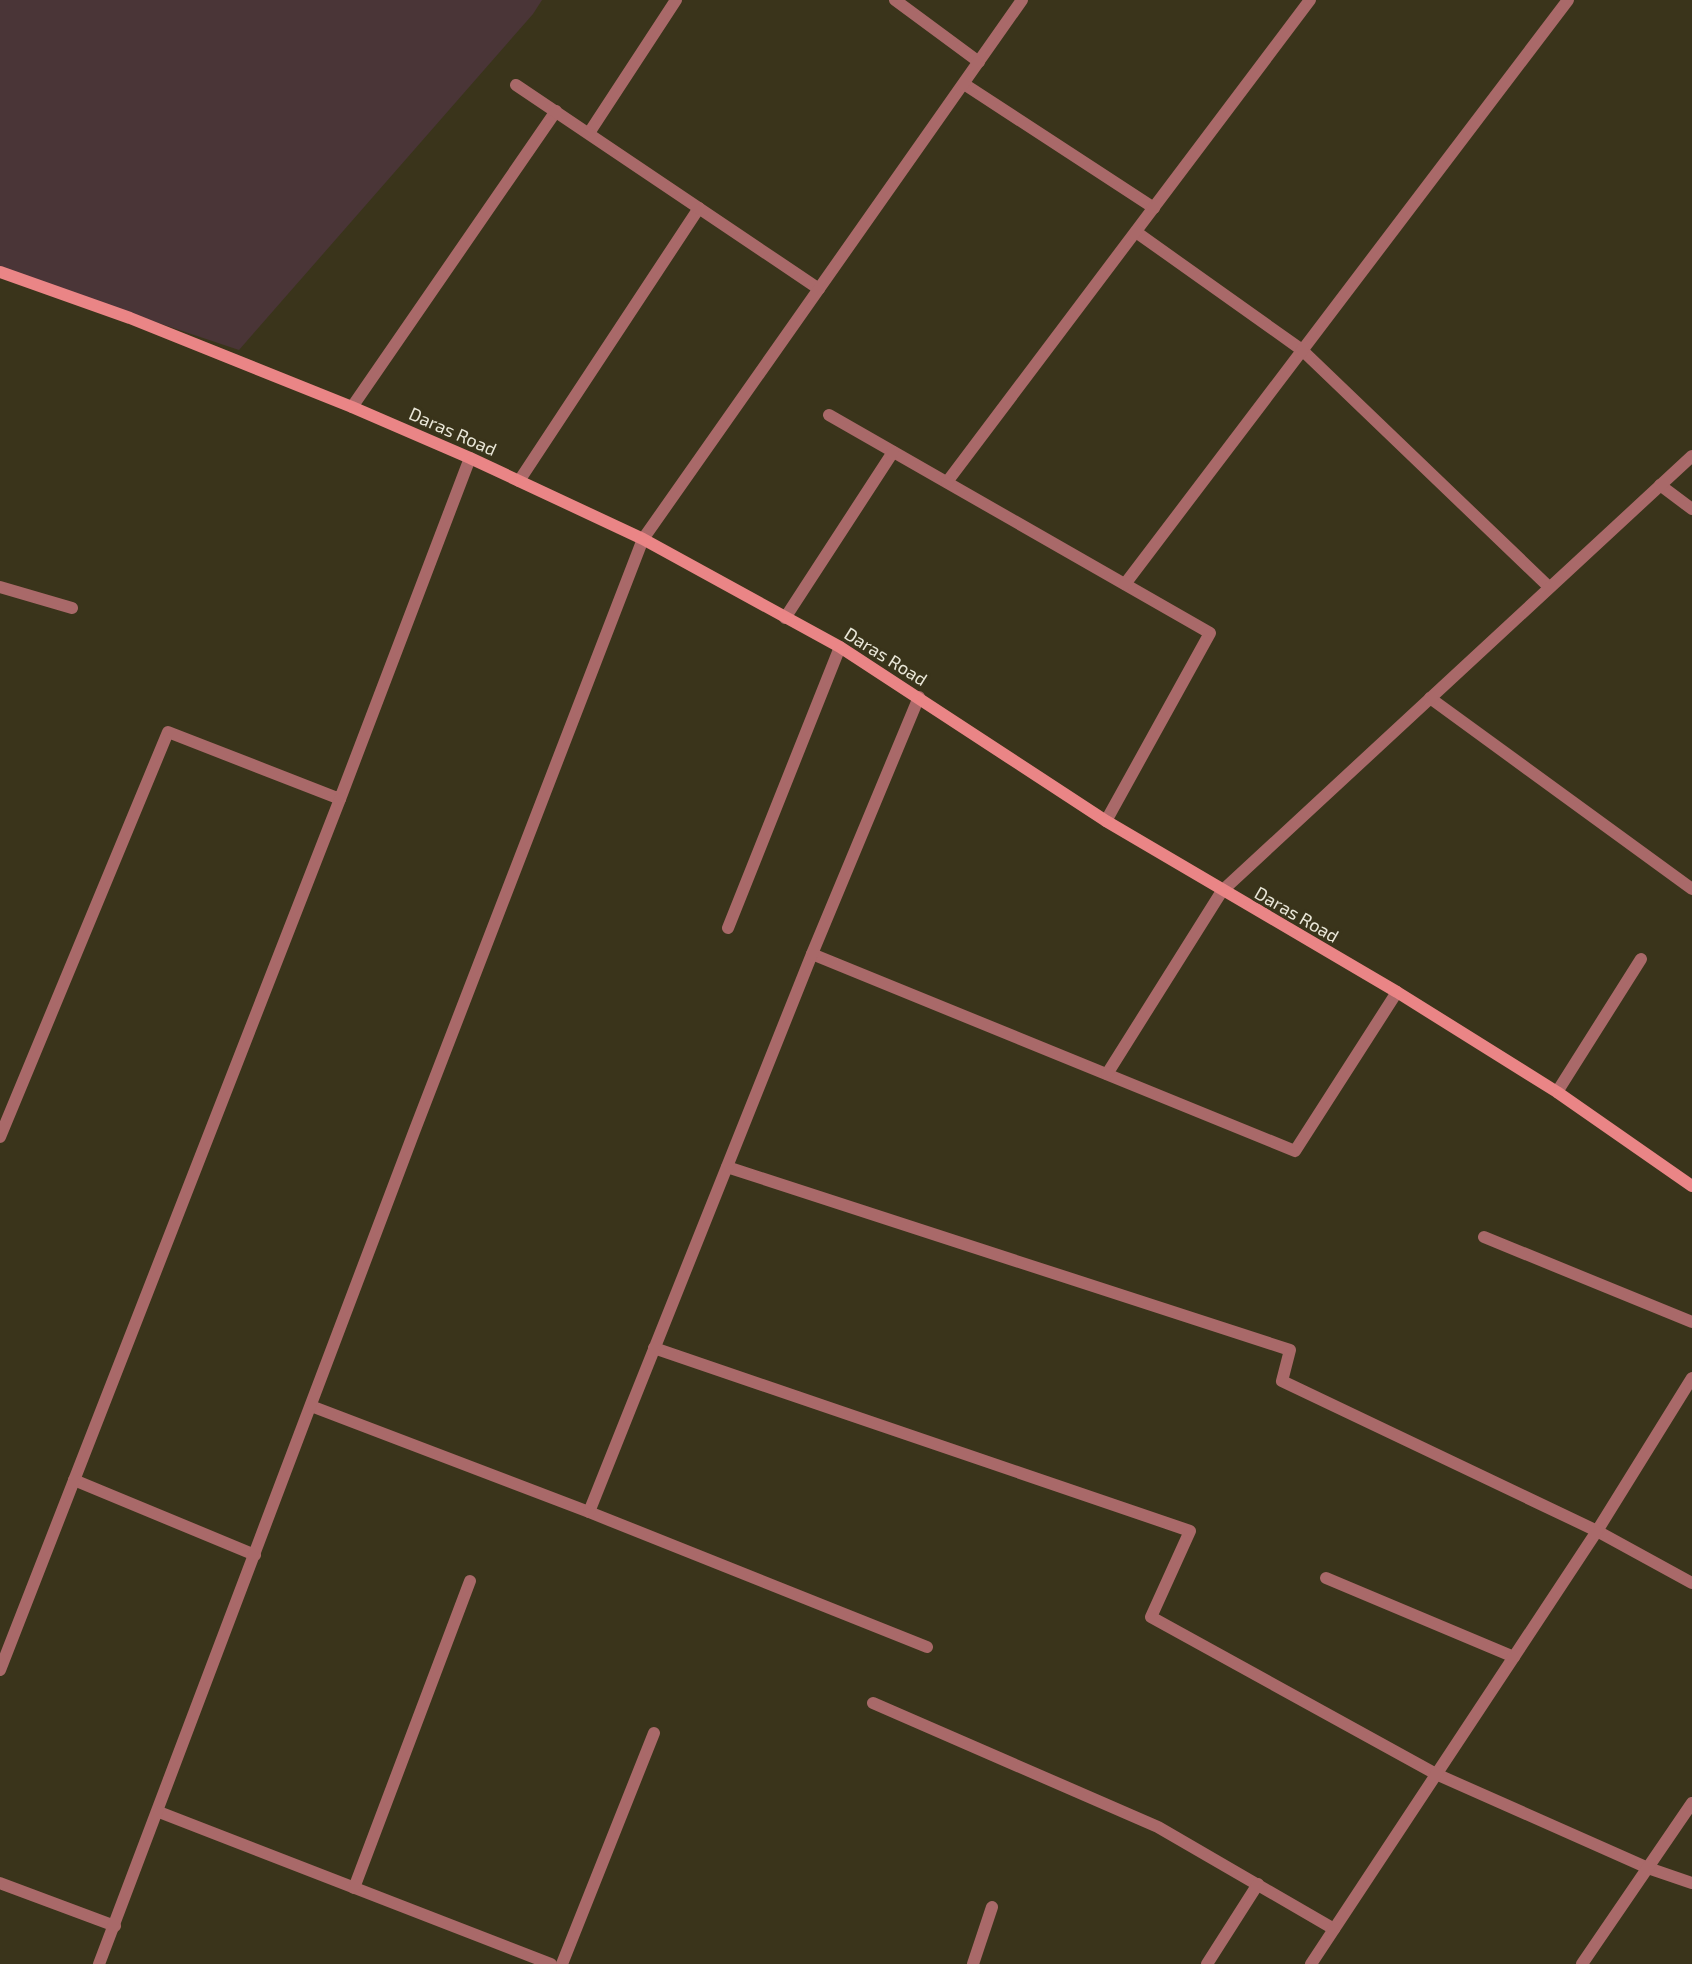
<svg xmlns="http://www.w3.org/2000/svg" width="1692" height="1964" font-family="'Exo 2',sans-serif">
<style>
.industrial{fill:#4a3537}
.lines{fill:none;stroke-linecap:round;stroke-linejoin:round}
.lane{stroke:#a96969;stroke-width:12}
.street{stroke:#a96969;stroke-width:12}
.secondary{stroke:#ea8586;stroke-width:12}
.labels{text-anchor:middle;dominant-baseline:central;stroke-width:6;stroke-linejoin:round;paint-order:stroke}
.street-label{font-size:18px;fill:#eae7d8;stroke:#3a341b}
</style>
<rect width="100%" height="100%" fill="#3a341b"/>
<path class="industrial" d="M0,0H542L533,14L239,350L0,270Z"/>
<g class="lines">
<g class="lane">
<path d="M589,133L676,0"/>
<path d="M1136,232L1302,350L1549,587"/>
<path d="M352,407L556,111"/>
<path d="M519,481L699,208"/>
<path d="M1484,1237L1692,1322"/>
<path d="M1326,1578L1514,1657"/>
<path d="M562,1964L654,1733"/>
</g>
<g class="street">
<path d="M895,0L979,62"/>
<path d="M964,84L1154,208"/>
<path d="M516,85L819,289"/>
<path d="M829,415L1210,633L1106,821"/>
<path d="M947,482L1310,0"/>
<path d="M1660,485L1692,509"/>
<path d="M1125,584L1568,0"/>
<path d="M0,587L72,608"/>
<path d="M785,618L893,452"/>
<path d="M1430,698L1692,889"/>
<path d="M728,928L840,647"/>
<path d="M812,954L1295,1151L1397,992"/>
<path d="M1107,1074L1222,891L1692,456"/>
<path d="M1557,1092L1641,959"/>
<path d="M0,1137L168,732L340,799L470,458"/>
<path d="M727,1167L1290,1350L1282,1381L1597,1531L1692,1583"/>
<path d="M654,1348L1190,1531L1151,1617L1436,1774L1648,1868L1692,1883"/>
<path d="M311,1406L589,1512L927,1647"/>
<path d="M74,1480L255,1555"/>
<path d="M589,1512L812,954L919,697"/>
<path d="M0,1670L340,799"/>
<path d="M873,1703L1158,1827L1334,1929"/>
<path d="M159,1812L551,1964"/>
<path d="M0,1883L115,1926"/>
<path d="M354,1888L470,1581"/>
<path d="M99,1964L414,1132L643,539L1022,0"/>
<path d="M973,1964L992,1907"/>
<path d="M1207,1964L1258,1884"/>
<path d="M1311,1964L1597,1531L1692,1378"/>
<path d="M1582,1964L1692,1803"/>
</g>
<path class="secondary" d="M0,272L130,318L352,407L470,458L643,539L840,647L1106,821L1397,992L1557,1092L1692,1186"/>
</g>
<g class="labels">
<g class="street-label">
<text transform="translate(453 431) rotate(24)">Daras Road</text>
<text transform="translate(886 656) rotate(32)">Daras Road</text>
<text transform="translate(1297 914) rotate(30)">Daras Road</text>
</g>
</g>
</svg>
